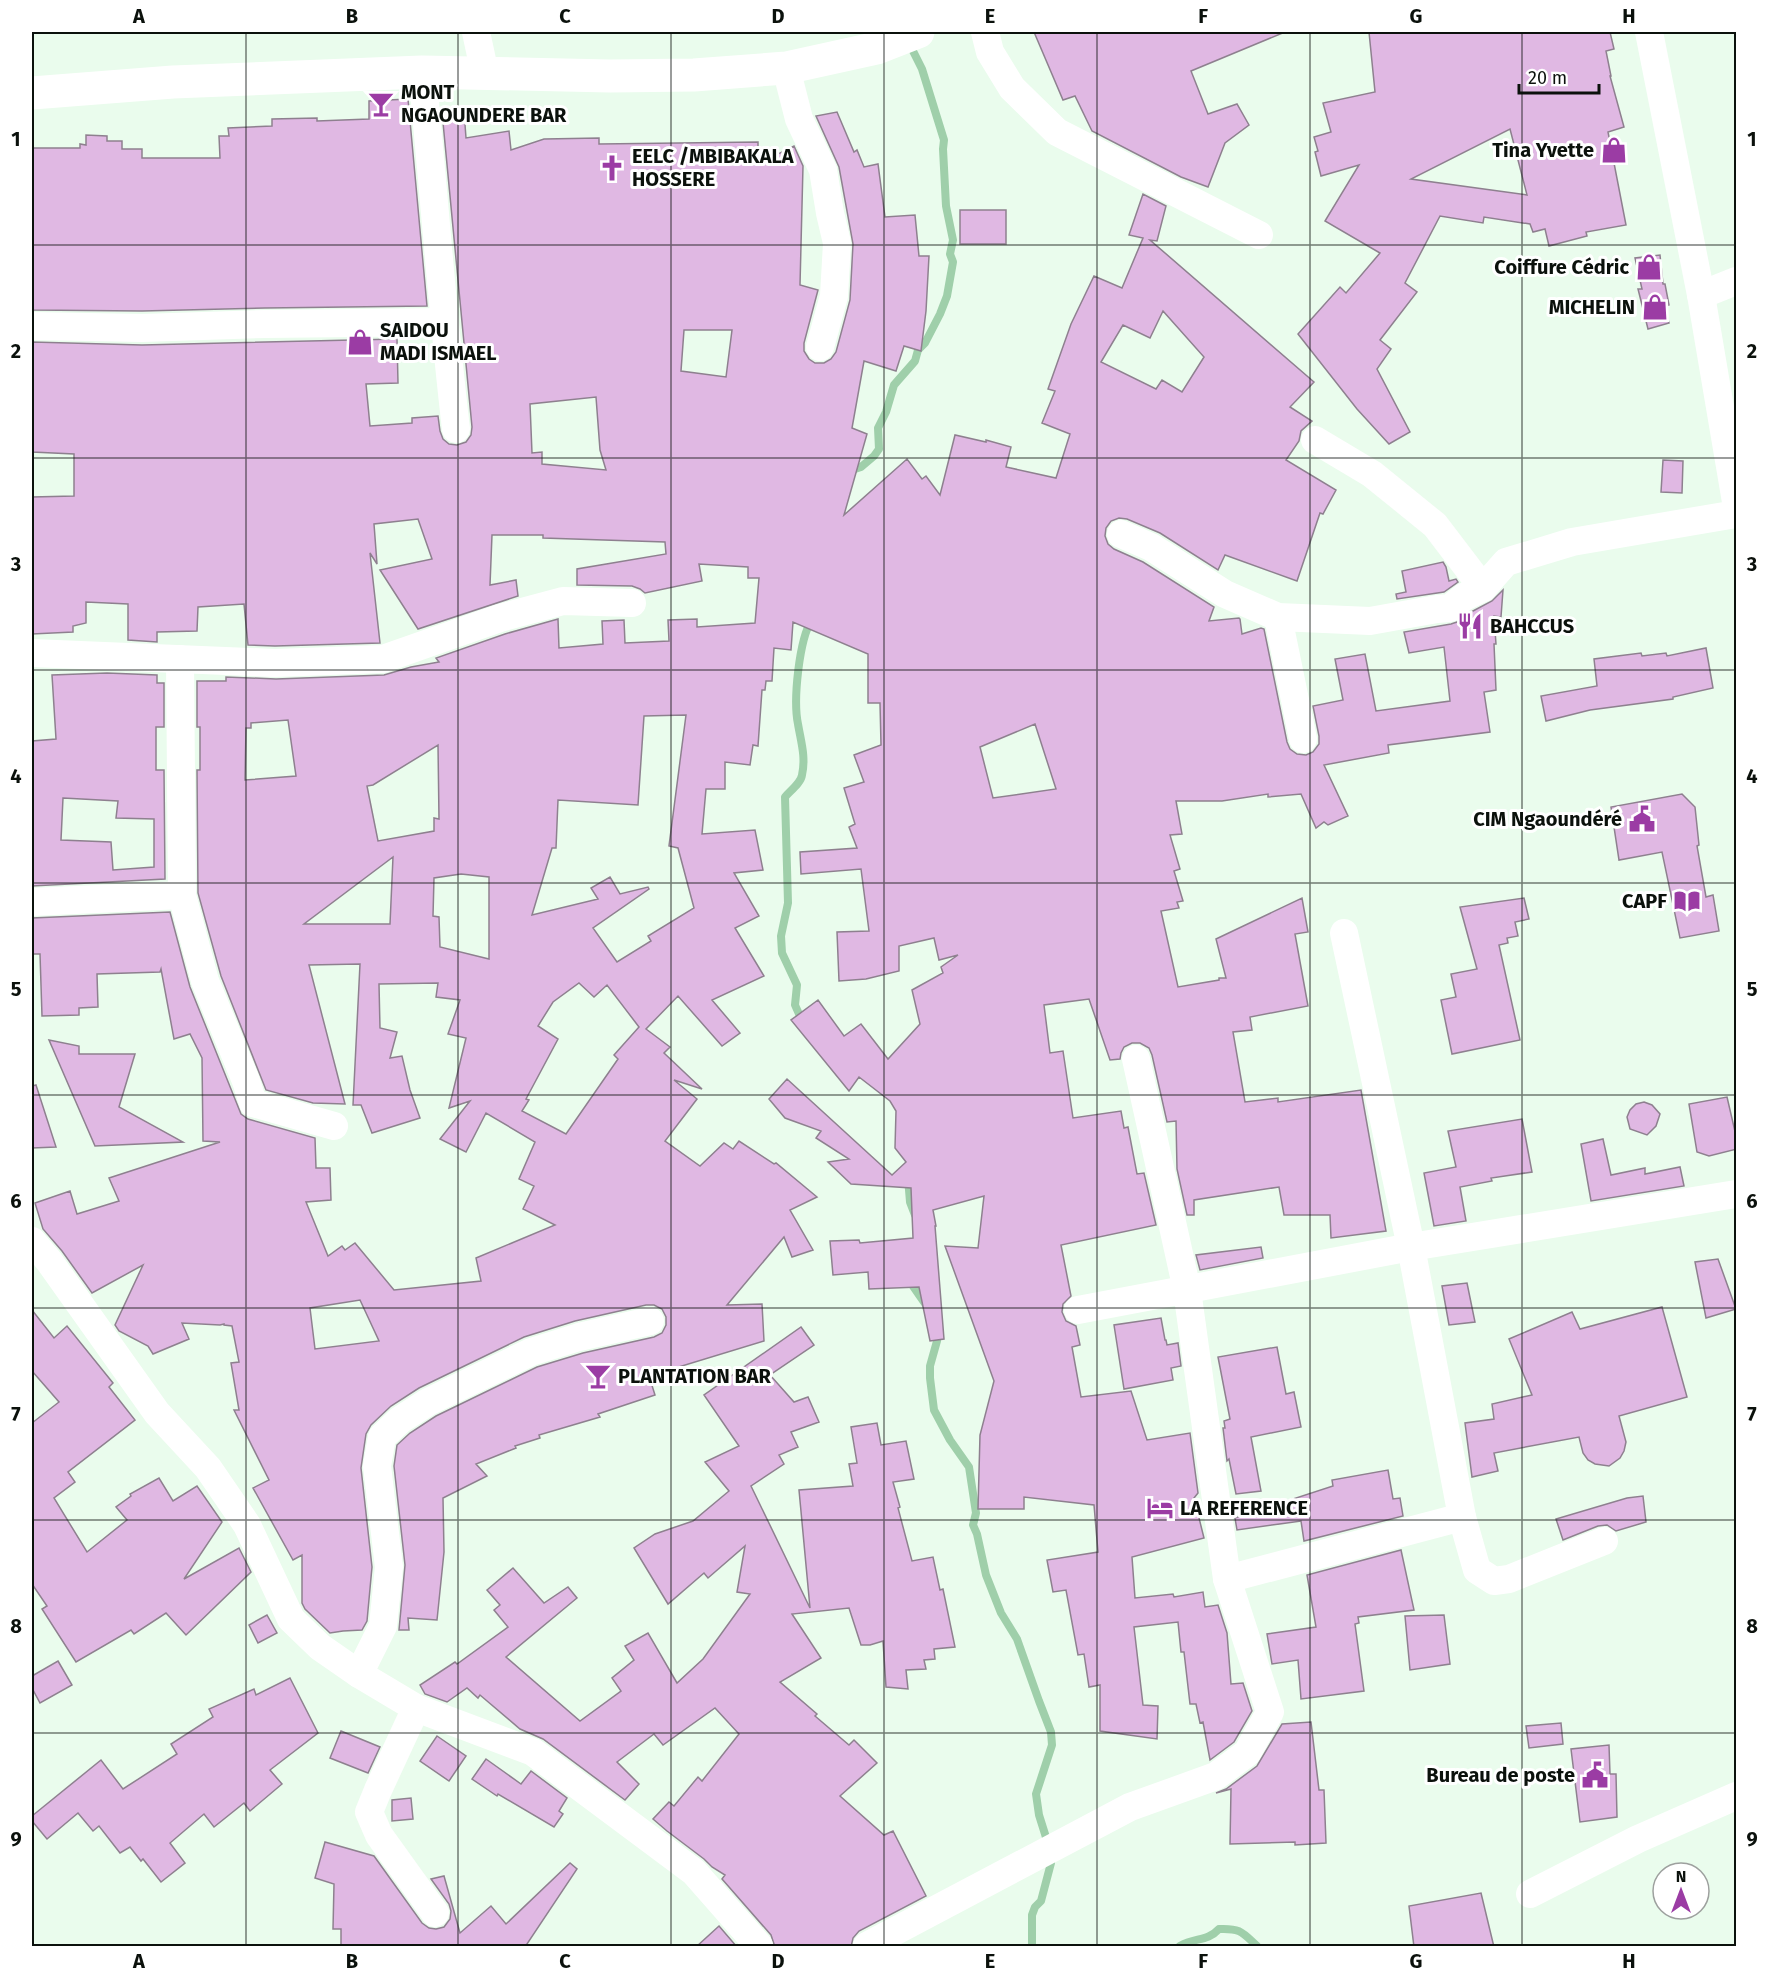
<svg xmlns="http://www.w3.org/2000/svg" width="1768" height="1978" font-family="'Fira Sans',sans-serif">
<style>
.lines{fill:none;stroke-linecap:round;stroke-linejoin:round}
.stream{stroke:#9fcfaa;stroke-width:8}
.building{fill:#e0b8e3;stroke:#8e808f;stroke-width:1.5;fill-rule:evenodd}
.minor{stroke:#fff;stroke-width:28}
.tertiary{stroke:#fff;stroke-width:33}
.grid{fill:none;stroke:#0b110c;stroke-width:1.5;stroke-opacity:0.55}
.labels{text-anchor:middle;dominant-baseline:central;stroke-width:6;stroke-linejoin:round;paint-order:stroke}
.poi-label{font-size:20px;font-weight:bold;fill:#0b110c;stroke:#fff;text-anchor:start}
.neatline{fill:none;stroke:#0b110c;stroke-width:2}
.grid-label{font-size:20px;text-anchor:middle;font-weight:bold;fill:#0b110c}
</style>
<rect width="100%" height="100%" fill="#eafced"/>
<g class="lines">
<g class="stream">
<path d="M849,471L861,467L874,456L879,449L878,428L886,412L894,385L915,361L918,350L925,343L940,314L947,296L953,262L950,254L953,240L946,206L943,149L944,140L922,69L909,43"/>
<path d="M806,1021L799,1014L795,1005L797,985L782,953L781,936L788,903L785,797C790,791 801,783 802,775C806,757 801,742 798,724C793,700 799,640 812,619"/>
<path d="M908,1178L910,1202L915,1215"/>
<path d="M908,1279L926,1305"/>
<path d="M936,1331L937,1341L930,1366V1378L934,1410L950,1440L969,1467L976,1513L973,1525L977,1534L986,1575L1001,1613L1017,1639L1039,1701L1051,1732L1052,1745L1036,1794L1039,1815L1050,1850L1051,1863L1041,1901L1035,1907L1032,1915V1946"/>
<path d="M1180,1946C1195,1937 1207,1942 1219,1929C1240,1928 1242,1932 1257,1946"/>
</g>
</g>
<g class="building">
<path d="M1034,32H1285L1191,71L1208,114L1237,104L1249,125L1225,143L1208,187L1181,177L1092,131L1075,96L1063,100Z"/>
<path d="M1369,32H1610L1614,49L1606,51L1611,76H1610L1624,127L1608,132L1626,225L1586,232L1587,236L1549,246L1545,229L1533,232L1530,224L1484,217L1483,223L1440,216L1405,283L1417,292L1380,340L1391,349L1377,369L1410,432L1389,444L1357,409L1298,334L1340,287L1346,293L1380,253L1325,221L1359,165L1321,176L1315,152L1318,151L1314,137L1331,132L1323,103L1375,92ZM1510,129L1527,195L1411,179Z"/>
<path d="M408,99L427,306L265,308L142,311L32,310V148H80V144L86,145V135L107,136V141H122V149H142V158H220L219,136H229L228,128L272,126V119L317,118V121L369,119V101Z"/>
<path d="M464,111L466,138L509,131L511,150L544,139L599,138V144L758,142V164L794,146L803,166L800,285L818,290L804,343V351L809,359L815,363H824L831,359L836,352L850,300L853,244L839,167L816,116L837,112L854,152L857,150L864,167L878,164L885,217L915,215L919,256H929L926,311L921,351L904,346L896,371L864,361L852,428L867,434L844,515L907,459L922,479L926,476L940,495L955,435L986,442V440L1011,447L1006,467L1056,478L1070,434L1042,423L1055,391L1048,389L1071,324L1094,276L1122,288L1143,238L1129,235L1143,194L1166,206L1157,241L1150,240L1314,382L1290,407L1312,421L1301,431L1299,441L1286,460L1336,490L1323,514L1320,513L1297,581L1225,555L1218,570L1160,533L1127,519L1119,518L1111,521L1106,528L1105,536L1108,544L1114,549L1143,562L1214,607L1209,621L1239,618L1240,619L1242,634L1261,628L1264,629L1287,742L1290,749L1297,754L1306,755L1313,752L1319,744V736L1313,706L1343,700L1335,659L1365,654L1376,711L1450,701L1444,647L1409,653L1404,632L1451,624L1460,621L1473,611L1492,601L1503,590L1501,617L1494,616L1496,644H1494L1496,690L1484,692L1490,732L1388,745L1389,753L1324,765L1348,816L1328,825L1324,822L1316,828L1301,794L1268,797V794L1222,801H1176L1182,834L1170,835L1180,869L1174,871L1183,901L1177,902L1179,908L1161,911L1178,987L1219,980V978H1226L1216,939L1302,898L1308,932L1295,934L1308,1006L1250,1017L1252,1030L1233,1032L1245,1102L1278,1098V1102L1361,1090L1386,1231L1331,1238L1330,1215H1284L1279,1187L1194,1200V1215H1187L1177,1169L1176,1121L1167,1122L1152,1055L1149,1048L1140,1043H1132L1124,1047L1121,1053L1120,1059L1110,1060L1089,999L1044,1005L1050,1053L1063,1051L1073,1118L1121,1111L1124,1128L1128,1127L1137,1174L1144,1173L1156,1225L1061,1245L1071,1296L1063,1304L1062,1312L1066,1321L1076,1326L1080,1345L1072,1347L1081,1397L1131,1391L1147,1440L1190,1433L1198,1493L1194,1498L1204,1538L1132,1557L1135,1598L1173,1594L1174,1597L1203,1592L1205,1607L1218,1605L1227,1633L1231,1684L1243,1683L1252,1711L1234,1742L1210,1760L1203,1722L1200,1723L1196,1704H1190L1184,1652H1181L1178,1622L1134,1627L1143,1705L1158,1706L1157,1739L1100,1731V1685L1089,1687L1084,1654L1078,1655L1066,1590L1053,1592L1047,1560L1098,1552L1094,1505L1024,1497V1509H978L980,1435L994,1381L945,1246L978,1248L984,1196L933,1210L936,1226H935L944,1339L930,1341L919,1287L869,1289L868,1272L833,1275L830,1241L859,1240L860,1243L913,1238L911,1188L851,1184L828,1162L849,1159L816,1138L821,1131L785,1118L769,1099L787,1079L892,1175L906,1162L895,1148L896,1111L890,1101L859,1077L849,1091L791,1020L818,1000L844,1036L861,1024L888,1059L920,1024L912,990L943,973L941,967L958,955L939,960L934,938L899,946V971L866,979L839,981L837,932L869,931L861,869L801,874L800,852L857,848L849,827L855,824L844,788L864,782L854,755L881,745L880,703H868V654L793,622L791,650L774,648L772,681H766L765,690H762L758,746L753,745L750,765L725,762V789H706L702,834L755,830L763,870L734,873L759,916L735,928L764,976L712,1000L740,1033L722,1046L678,996L646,1029L670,1047L664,1053L702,1089L674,1080L697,1099L665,1141L700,1166L724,1143L733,1149L739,1141L774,1164L776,1163L817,1197L790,1210L813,1250L792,1257L784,1237L727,1305L762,1304L764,1341L649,1376L655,1395L598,1414L600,1417L539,1435L540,1438L515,1446L516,1448L476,1464L487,1476L443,1498L444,1552L437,1620L408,1618L409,1630H399L405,1565L394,1466L397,1445L410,1433L436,1416L537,1367L583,1353L654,1337L662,1333L666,1325V1317L662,1309L654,1305H646L575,1321L524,1337L419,1388L391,1406L371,1425L366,1434L361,1468L372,1567L367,1621L362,1630L343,1631L330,1633L305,1609L302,1603V1555L293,1560L253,1488L269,1480L234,1410H239L231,1363L239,1362L232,1326L224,1325V1324L220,1325L182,1323L189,1339L153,1354L148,1346L119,1331L115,1325L143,1265L92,1293L62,1251L43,1229L35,1203L70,1191L77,1214L119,1201L109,1178L220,1142L203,1141L202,1058L190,1034L174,1039L161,969L160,972L97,974L98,1007L79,1008V1015L42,1016L40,954H32V918L170,912L190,987L241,1114L248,1119L315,1138L316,1168H330L331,1200L306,1202L328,1256L342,1246L345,1250L355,1243L394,1290L481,1281L476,1258L555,1225L523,1209L534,1186L519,1179L535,1142L486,1113L466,1152L440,1139L470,1101L449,1108L466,1038L448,1034L460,1000L436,997L438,983L379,984L380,1028L397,1032L390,1058L402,1056L410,1090L420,1118L372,1133L361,1105H353L360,964L309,965L345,1104L313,1103L266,1090L221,976L198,893L197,770H200V727H197V681H226V677L276,679L384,675L411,667L439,662L436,658L505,634L558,619L559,648L603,644L602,621L624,620L625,643L669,641L668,620L697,619V627L755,623L759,578H748V567L699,564L702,581L645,593L640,589L632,586L577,585V569L666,554L665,542L543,538V535H492L490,585L516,580L518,596L418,629L380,570L432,559L418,519L374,524L377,564L370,553L380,643L275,646L248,645L244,604L198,607L197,631L157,632V642L128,640V604L86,602V623L73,626V632L32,634V497L74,496V454L32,452V342L142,345L397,339L398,383L366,384L370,426L412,423V418L438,416L440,431L443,439L449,444L457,445L466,442L471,435L472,427L442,112ZM1163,311L1204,357L1182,392L1162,380L1156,389L1101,362L1123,325L1150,338ZM684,330H732L726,377L681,371ZM596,397L600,450L606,470L542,464V452L532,453L530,404ZM686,715L669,846L678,848L694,908L648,936L651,941L617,962L593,928L649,889L648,887L620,894L610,877L591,888L598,899L532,915L552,848H556L558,800L638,805L644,716ZM288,720L296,776L245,780L246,728H251V723ZM1035,724L1056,789L993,798L980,747ZM438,745L439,819L434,818V831L378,841L367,786L373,785ZM393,857L390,924H304ZM461,874L489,877V959L440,947L439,917L433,916L434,878ZM579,983L594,997L607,985L639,1027L614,1055L618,1059L566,1134L522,1111L529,1100L526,1099L558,1039L538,1026L553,1002ZM360,1300L379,1341L315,1349L310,1308Z"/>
<rect x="960" y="210" width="46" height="34"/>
<path d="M1660,255L1663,284H1665L1669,305L1664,306L1669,323L1648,329L1638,289H1642L1635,258Z"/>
<path d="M1663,460L1683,461L1682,493L1661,492Z"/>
<path d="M1443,562L1446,567L1449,581L1456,579L1458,582L1444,592L1397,599L1396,594L1406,592L1402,571Z"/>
<path d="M1706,648L1713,688L1673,697V699L1590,710L1546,721L1541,696L1597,686L1594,659L1641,653L1642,656L1666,653L1667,656Z"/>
<path d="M107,673L157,675V683H164V727H156V770H164L165,879L32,886V741L56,739L52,675ZM63,798L118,801L116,818L154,819V867L113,870L111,842L61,840Z"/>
<path d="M1682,794L1695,807L1699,845L1697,846L1706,897L1713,895L1719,931L1680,938L1662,852L1619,860L1611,807Z"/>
<path d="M1524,898L1529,919L1515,922L1518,936L1507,938L1508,943L1499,945L1520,1040L1452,1054L1441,1000L1456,997L1451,974L1477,969L1460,907Z"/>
<path d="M49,1040L79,1046V1054H135L119,1107L183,1142L95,1146Z"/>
<path d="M36,1085L56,1147L32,1148V1086Z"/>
<path d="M1727,1097L1737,1140V1149L1709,1156L1697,1152L1689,1104Z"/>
<path d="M1644,1102L1652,1105L1660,1114L1656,1126L1647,1135L1630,1129L1627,1117L1630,1110L1636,1104Z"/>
<path d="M1522,1119L1532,1172L1491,1178L1492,1181L1460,1187L1466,1221L1434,1226L1424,1173L1456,1167L1448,1131Z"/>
<path d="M1603,1139L1611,1175L1645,1168V1174L1680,1167L1684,1186L1591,1201L1581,1144Z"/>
<path d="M1261,1247L1263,1258L1200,1270L1196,1255Z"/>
<path d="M1718,1259L1736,1309L1706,1318L1695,1262Z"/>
<path d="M1467,1283L1475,1322L1449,1325L1442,1286Z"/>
<path d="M1662,1307L1687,1397L1619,1416L1626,1442L1624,1451L1620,1458L1609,1466L1595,1464L1588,1460L1583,1453L1579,1437L1494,1453L1498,1471L1472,1477L1465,1423L1494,1419L1492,1404L1532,1395L1509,1339L1572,1312L1580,1329Z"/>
<path d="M32,1310L54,1338L67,1326L113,1383L109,1387L135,1420L68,1472L75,1482L54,1498L87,1552L127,1520L116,1507L131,1496L130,1494L159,1478L173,1501L197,1486L222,1522L184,1579L239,1548L251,1572L186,1635L166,1613L134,1634L131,1630L76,1662L42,1609L47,1606L32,1584V1423L59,1402L32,1371Z"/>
<path d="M1161,1318L1165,1340H1166L1167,1345L1178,1343L1181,1366L1171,1368L1173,1380L1124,1389L1114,1325Z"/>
<path d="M801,1327L814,1345L770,1375L794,1402L808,1397L819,1422L791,1432L798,1447L779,1455L784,1464L751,1486L810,1608L799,1490L853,1486L849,1464L857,1463L851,1427L877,1423L881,1445L906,1441L914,1479L893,1482L900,1507L898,1508L912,1561L933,1557L940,1590L943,1589L955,1647L934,1649L935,1659L924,1660L926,1669L906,1670L908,1689L886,1687L883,1641L870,1645H861L849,1608L792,1614L821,1658L780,1682L817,1714L815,1716L849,1745L854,1740L877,1763L840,1796L884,1835L893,1831L926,1896L859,1931L853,1938L851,1947H775L771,1935L722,1879L725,1875L712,1867L704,1859L667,1831L653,1819L669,1802L674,1806L698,1777L702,1781L739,1734L715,1708L663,1745L654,1734L617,1762L639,1784L625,1800L543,1739L520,1729L480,1695L478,1698L467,1688L447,1702L425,1694L420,1685L455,1662L457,1664L508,1627L494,1610L500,1605L487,1590L513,1568L544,1603L568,1587L577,1598L506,1657L580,1721L621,1691L612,1678L634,1660L625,1646L648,1633L677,1683L703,1659L750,1594L737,1592L745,1546L708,1578L704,1573L668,1604L634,1548L655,1534L693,1521L729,1491L705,1462L739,1446L704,1395Z"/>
<path d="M1277,1347L1286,1394L1294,1392L1301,1427L1251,1437L1261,1491L1236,1494L1229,1459L1227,1461L1223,1428H1225L1224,1421L1230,1419L1218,1357Z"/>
<path d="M1388,1470L1393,1499L1400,1498L1403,1516L1304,1541L1301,1521L1237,1530L1235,1518L1333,1486L1332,1480Z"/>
<path d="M1643,1496L1646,1522L1616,1531L1607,1525L1598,1526L1563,1540L1556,1519L1627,1498Z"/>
<path d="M1401,1550L1414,1610L1358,1617L1359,1623L1355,1624L1364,1691L1301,1699L1298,1660L1272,1664L1267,1634L1316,1627L1307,1575Z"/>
<path d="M267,1615L277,1633L258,1643L249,1625Z"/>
<path d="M1444,1615L1450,1664L1410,1670L1405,1616Z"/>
<path d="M58,1661L72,1685L40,1703L32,1688V1676Z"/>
<path d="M290,1678L318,1733L270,1770L282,1784L250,1811L244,1803L214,1827L204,1814L170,1843L185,1863L161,1882L143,1859L141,1861L130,1847L120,1853L99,1826L93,1831L78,1813L47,1839L32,1821V1816L101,1760L123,1789L177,1754L171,1744L213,1717L209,1709L254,1689L256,1695Z"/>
<path d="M1311,1722L1319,1790H1324L1326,1843L1295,1845V1842L1230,1844L1231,1789L1216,1793L1226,1789L1257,1766L1282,1724Z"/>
<path d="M1561,1723L1563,1744L1529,1748L1526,1726Z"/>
<path d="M341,1731L380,1747L368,1773L330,1758Z"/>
<path d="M437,1736L466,1756L449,1781L420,1761Z"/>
<path d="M1609,1745L1610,1774H1616L1617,1817L1580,1822L1571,1749Z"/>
<path d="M486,1759L521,1784L531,1771L567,1798L559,1811L563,1814L554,1827L498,1794L497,1796L472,1779Z"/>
<path d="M411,1798L413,1819L392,1821V1800Z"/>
<path d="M325,1842L374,1856L422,1923L429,1928L436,1929L444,1927L450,1919L451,1911L449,1904L431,1879L444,1876L460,1933L491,1906L506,1924L570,1863L577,1869L525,1947H341V1929H333L334,1884L315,1878Z"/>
<path d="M1481,1893L1494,1947H1414L1409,1906Z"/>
<path d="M719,1926L737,1947H696Z"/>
</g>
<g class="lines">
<g class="minor">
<path d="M476,32L485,74"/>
<path d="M985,32L990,52L1012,88L1057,132L1259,235"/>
<path d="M1649,32L1701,295L1736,502"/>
<path d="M786,68L799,119L823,170L830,213L837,243L834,296L820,347"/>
<path d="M422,72C434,191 442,311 456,429"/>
<path d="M1701,295L1736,281"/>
<path d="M32,326L142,328L265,324L444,322"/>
<path d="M1315,440L1372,474L1435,525L1483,588"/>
<path d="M1121,534L1151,547L1225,594L1278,617L1370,621L1437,609L1450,608L1464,597L1483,588L1506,562L1572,542L1736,514"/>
<path d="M1278,617L1303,739"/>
<path d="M32,653L275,663L383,659L500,618L563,601L632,603"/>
<path d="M182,895L205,981L246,1081L253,1103L334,1126"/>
<path d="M32,902L182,895L180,659"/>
<path d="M1344,933L1411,1247L1462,1517L1477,1570L1494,1581L1509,1579L1604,1541"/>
<path d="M32,1241L49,1261L157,1413L208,1468L247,1525L291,1619L320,1647L359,1674L416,1708L533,1752L694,1872L759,1946"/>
<path d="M1078,1310L1411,1247L1736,1194"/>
<path d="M1227,1579L1462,1517"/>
<path d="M359,1674L383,1626L389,1567L377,1466L382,1437L400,1420L428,1402L531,1352L579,1337L650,1321"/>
<path d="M416,1708L378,1790L369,1812L379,1835L435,1913"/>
<path d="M1530,1894L1638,1839L1736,1796"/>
<path d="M867,1946L1130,1807L1216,1776L1247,1753L1270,1712L1227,1579L1187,1290L1136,1059"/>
</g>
<path class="tertiary" d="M32,93L173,82L422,72L610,76L694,75L786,68L877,48L918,32"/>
</g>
<path class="grid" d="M246,32V1946M458,32V1946M671,32V1946M884,32V1946M1097,32V1946M1310,32V1946M1522,32V1946M32,245H1736M32,458H1736M32,670H1736M32,883H1736M32,1095H1736M32,1308H1736M32,1520H1736M32,1733H1736"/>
<defs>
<g id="bar-bare" transform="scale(2.07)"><path d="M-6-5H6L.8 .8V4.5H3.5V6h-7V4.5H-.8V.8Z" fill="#9b3ca4" stroke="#fff" stroke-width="2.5" paint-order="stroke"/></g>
<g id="shop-bare" transform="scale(2.07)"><path d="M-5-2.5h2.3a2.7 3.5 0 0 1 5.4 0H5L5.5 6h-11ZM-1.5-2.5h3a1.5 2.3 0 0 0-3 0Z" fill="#9b3ca4" stroke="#fff" stroke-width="2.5" paint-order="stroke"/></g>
<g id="church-bare" transform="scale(2.07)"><path d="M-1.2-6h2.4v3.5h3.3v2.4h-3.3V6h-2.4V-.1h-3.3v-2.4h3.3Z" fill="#9b3ca4" stroke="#fff" stroke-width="2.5" paint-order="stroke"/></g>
<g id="restaurant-bare" transform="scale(2.07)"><path d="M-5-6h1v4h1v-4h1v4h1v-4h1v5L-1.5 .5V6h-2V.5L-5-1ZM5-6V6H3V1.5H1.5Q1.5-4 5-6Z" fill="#9b3ca4" stroke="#fff" stroke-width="2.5" paint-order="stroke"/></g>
<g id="civic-bare" transform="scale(2.07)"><path d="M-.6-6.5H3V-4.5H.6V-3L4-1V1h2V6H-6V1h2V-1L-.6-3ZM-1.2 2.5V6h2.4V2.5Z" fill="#9b3ca4" stroke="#fff" stroke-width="2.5" paint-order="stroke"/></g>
<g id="library-bare" transform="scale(2.07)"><path d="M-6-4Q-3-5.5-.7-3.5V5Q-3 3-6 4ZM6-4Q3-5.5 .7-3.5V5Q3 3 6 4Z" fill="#9b3ca4" stroke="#fff" stroke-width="2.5" paint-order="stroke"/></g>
<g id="hotel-bare" transform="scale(2.07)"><path d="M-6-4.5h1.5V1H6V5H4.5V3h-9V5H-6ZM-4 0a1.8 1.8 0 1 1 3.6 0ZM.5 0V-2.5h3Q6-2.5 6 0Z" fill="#9b3ca4" stroke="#fff" stroke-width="2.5" paint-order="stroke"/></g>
</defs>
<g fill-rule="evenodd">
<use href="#bar-bare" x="381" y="104"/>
<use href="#shop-bare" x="1614" y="150"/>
<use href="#church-bare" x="612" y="168"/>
<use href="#shop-bare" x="1649" y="267"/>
<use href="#shop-bare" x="1655" y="307"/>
<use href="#shop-bare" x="360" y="342"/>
<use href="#restaurant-bare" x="1470" y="626"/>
<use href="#civic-bare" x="1642" y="819"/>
<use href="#library-bare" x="1687" y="901"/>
<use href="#bar-bare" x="598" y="1376"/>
<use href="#hotel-bare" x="1160" y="1508"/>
<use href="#civic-bare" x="1595" y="1775"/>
</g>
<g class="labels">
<g class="poi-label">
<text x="401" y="92">MONT<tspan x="401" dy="23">NGAOUNDERE BAR</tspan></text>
<text x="1594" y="150" text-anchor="end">Tina Yvette</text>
<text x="632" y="156">EELC /MBIBAKALA<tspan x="632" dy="23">HOSSERE</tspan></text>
<text x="1629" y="267" text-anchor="end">Coiffure Cédric</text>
<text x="1635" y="307" text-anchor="end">MICHELIN</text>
<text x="380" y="330">SAIDOU<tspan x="380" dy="23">MADI ISMAEL</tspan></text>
<text x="1490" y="626">BAHCCUS</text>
<text x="1622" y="819" text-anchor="end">CIM Ngaoundéré</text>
<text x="1667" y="901" text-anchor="end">CAPF</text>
<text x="618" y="1376">PLANTATION BAR</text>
<text x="1180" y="1508">LA REFERENCE</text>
<text x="1575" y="1775" text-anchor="end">Bureau de poste</text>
</g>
</g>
<rect width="1768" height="1978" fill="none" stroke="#ffffff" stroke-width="66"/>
<g transform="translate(1681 1891)"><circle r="28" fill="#ffffff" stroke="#9da09e" stroke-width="1.5"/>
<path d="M0-4.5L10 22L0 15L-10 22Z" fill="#9b3ca4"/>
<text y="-9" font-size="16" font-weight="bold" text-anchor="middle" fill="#0b110c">N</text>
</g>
<path d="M1519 84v9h80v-9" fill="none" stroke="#0b110c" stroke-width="3"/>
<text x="1528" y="84" font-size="18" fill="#0b110c" stroke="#ffffff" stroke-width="4.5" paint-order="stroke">20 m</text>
<rect x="33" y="33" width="1702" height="1912" class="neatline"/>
<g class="grid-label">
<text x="139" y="23">A</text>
<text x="352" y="23">B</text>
<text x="565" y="23">C</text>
<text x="778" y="23">D</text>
<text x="990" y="23">E</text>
<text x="1203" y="23">F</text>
<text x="1416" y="23">G</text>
<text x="1629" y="23">H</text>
<text x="16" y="146">1</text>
<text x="1752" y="146">1</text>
<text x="16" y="358">2</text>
<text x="1752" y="358">2</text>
<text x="16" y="571">3</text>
<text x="1752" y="571">3</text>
<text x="16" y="783">4</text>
<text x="1752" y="783">4</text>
<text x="16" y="996">5</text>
<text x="1752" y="996">5</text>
<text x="16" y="1208">6</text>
<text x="1752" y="1208">6</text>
<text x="16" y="1421">7</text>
<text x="1752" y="1421">7</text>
<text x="16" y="1633">8</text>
<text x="1752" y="1633">8</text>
<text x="16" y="1846">9</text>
<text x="1752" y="1846">9</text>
<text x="139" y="1968">A</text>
<text x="352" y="1968">B</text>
<text x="565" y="1968">C</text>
<text x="778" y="1968">D</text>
<text x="990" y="1968">E</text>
<text x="1203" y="1968">F</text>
<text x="1416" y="1968">G</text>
<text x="1629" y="1968">H</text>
</g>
</svg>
